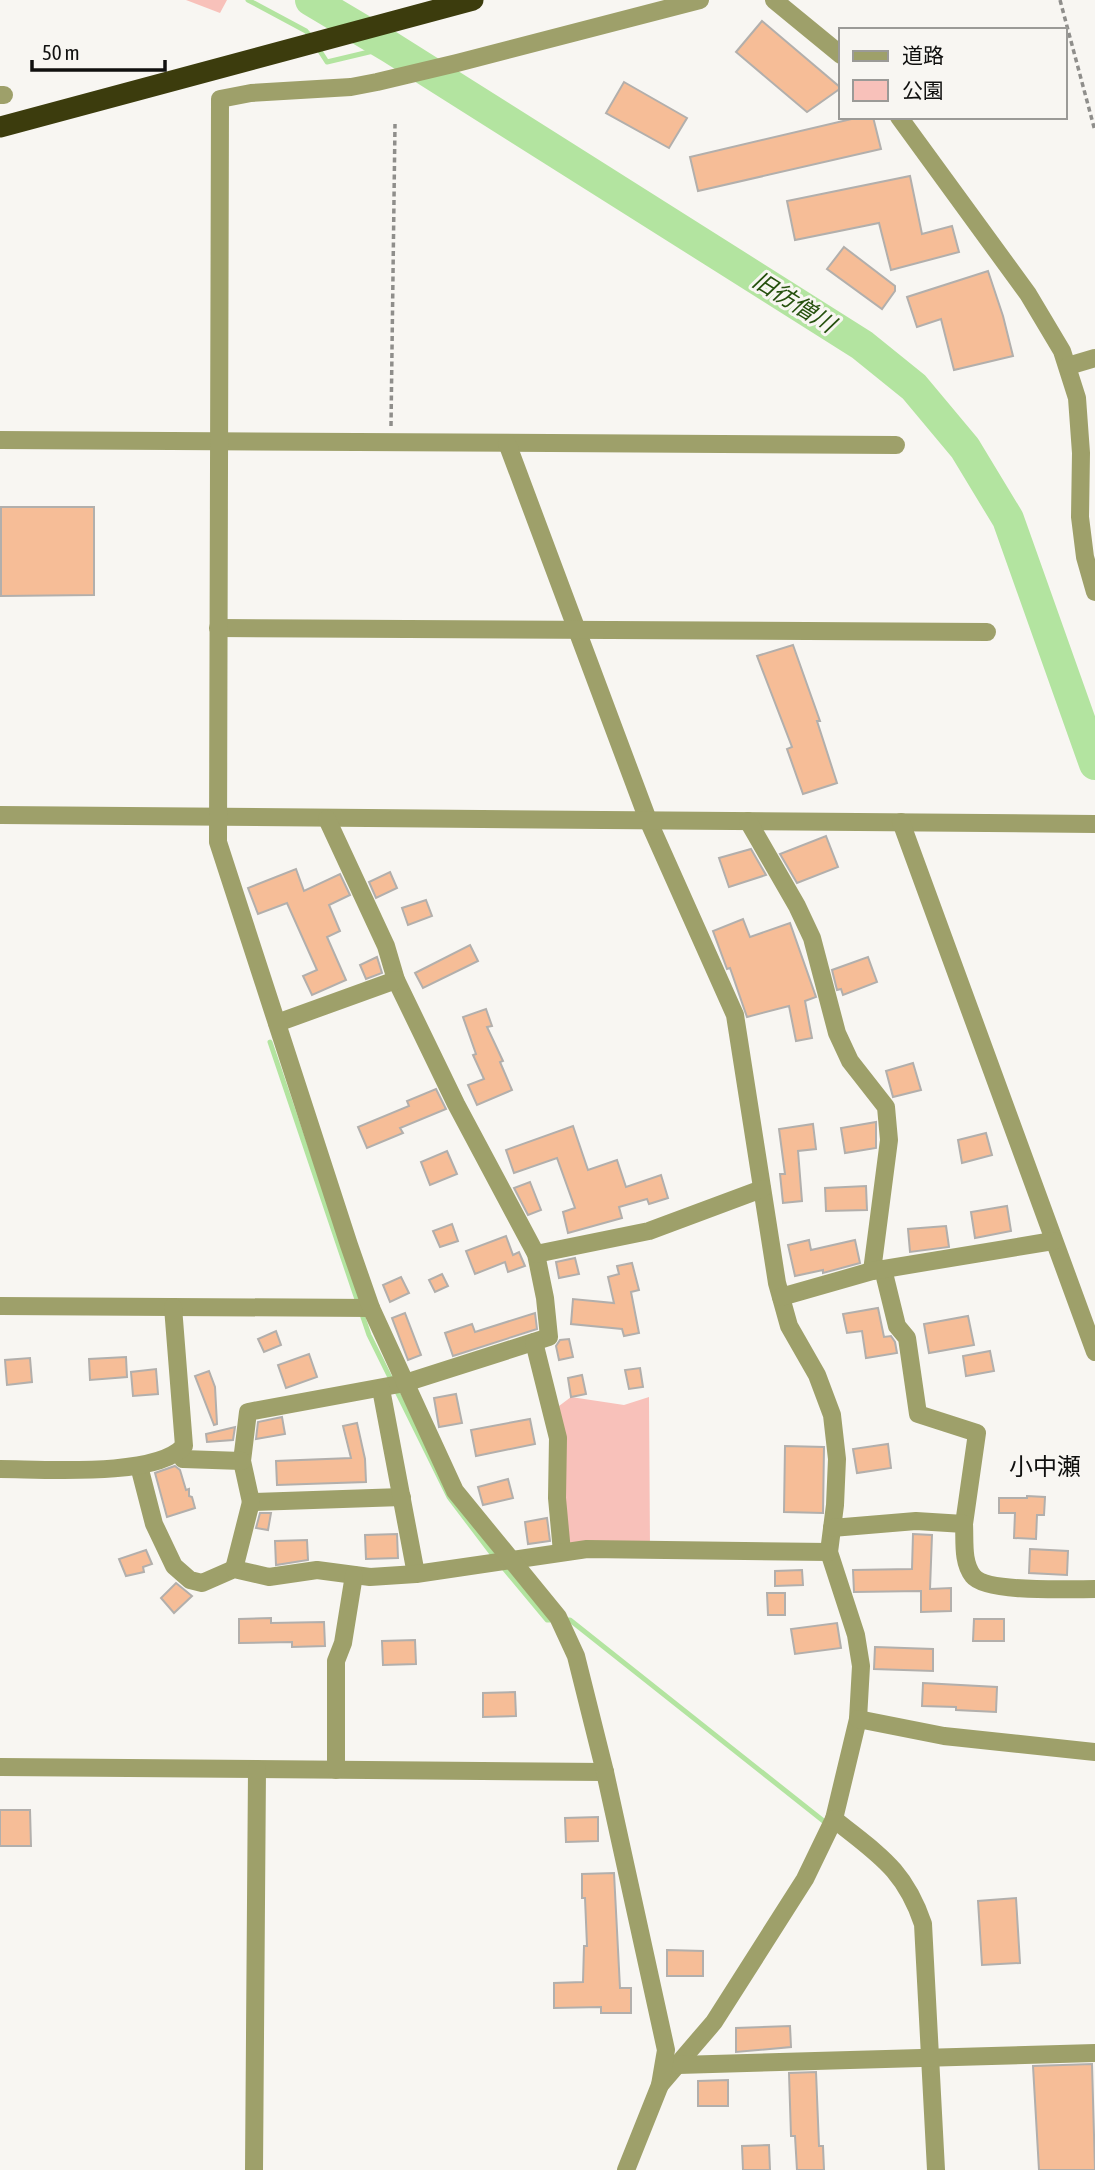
<svg xmlns="http://www.w3.org/2000/svg" width="1095" height="2170" font-family="'Asap Condensed','Noto Sans JP',sans-serif">
<style>
.green{fill:#f8c1ba}
.lines{fill:none;stroke-linecap:round;stroke-linejoin:round}
.stream{stroke:#b3e4a0;stroke-width:5}
.river{stroke:#b3e4a0;stroke-width:32}
.building{fill:#f6bd97;stroke:#b2afac;stroke-width:2}
.path{stroke:#8f8e8b;stroke-width:3.5;stroke-dasharray:5 3.5;stroke-linecap:butt}
.street{stroke:#9ea06a;stroke-width:18}
.highway{stroke:#3c3c0d;stroke-width:21}
.labels{text-anchor:middle;dominant-baseline:central;stroke-width:6;stroke-linejoin:round;paint-order:stroke}
.water-label{font-size:23px;font-style:italic;fill:#26510e;stroke:#f8f6f2}
.quarter-label{font-size:24px;fill:#10100f;stroke:#f8f6f2}
</style>
<rect width="100%" height="100%" fill="#f8f6f2"/>
<g class="green">
<path d="M186,0H227L220,13Z"/>
<path d="M571,1397L624,1405L649,1397L650,1548L563,1547L551,1412Z"/>
</g>
<g class="lines">
<g class="stream">
<path d="M248,0L306,31L311,37"/>
<path d="M318,48L327,62L390,47"/>
<path d="M270,1042L369,1335L449,1497L496,1559"/>
<path d="M502,1566L547,1620H554"/>
<path d="M564,1620H570L826,1823"/>
</g>
<path class="river" d="M311,0L390,47L862,345L914,387L965,448L1008,519L1095,764"/>
</g>
<g class="building">
<path d="M762,21L841,88L807,112L736,52Z"/>
<path d="M624,82L687,118L669,148L606,113Z"/>
<path d="M860,117H873L881,149L698,191L690,157Z"/>
<path d="M910,176L922,234L952,226L959,252L891,270L879,223L795,240L787,201Z"/>
<path d="M844,247L895,286V291L882,309L827,269Z"/>
<path d="M988,271L1003,316L1013,356L954,370L941,319L917,327L907,297Z"/>
<path d="M1,507H94V595L1,596Z"/>
<path d="M793,645L820,721H817L837,783L803,794L787,749L792,747L757,656Z"/>
<path d="M826,836L838,867L797,883L780,854Z"/>
<path d="M751,849L766,875L729,887L719,858Z"/>
<path d="M296,869L304,891L340,874L350,895L329,905L340,931L327,937L346,980L312,995L303,976L317,970L287,903L258,914L248,888Z"/>
<path d="M390,872L397,888L376,898L369,882Z"/>
<path d="M426,900L432,916L408,925L402,908Z"/>
<path d="M743,919L750,937L790,923L816,997L805,1001L812,1038L796,1041L789,1006L747,1017L730,968L727,969L713,931Z"/>
<path d="M470,945L478,961L423,988L415,973Z"/>
<path d="M377,957L382,973L366,979L360,965Z"/>
<path d="M868,957L877,982L843,995L841,989L837,990L832,970Z"/>
<path d="M486,1009L492,1026L487,1027L503,1061L500,1062L512,1090L477,1105L468,1085L484,1079L473,1055L476,1054L463,1017Z"/>
<path d="M913,1063L921,1090L893,1097L886,1071Z"/>
<path d="M436,1089L446,1109L400,1128L403,1133L367,1148L358,1127L409,1106L407,1101Z"/>
<path d="M876,1122V1148L845,1153L841,1128Z"/>
<path d="M813,1124L816,1149L798,1151L802,1201L783,1203L780,1174H785L779,1129Z"/>
<path d="M573,1126L588,1170L617,1160L626,1187L661,1175L668,1198L649,1204L647,1199L619,1207L622,1218L568,1233L563,1212L575,1208L557,1158L514,1173L506,1150Z"/>
<path d="M986,1133L992,1155L962,1163L958,1140Z"/>
<path d="M447,1151L457,1174L430,1185L421,1162Z"/>
<path d="M530,1182L541,1210L528,1215L514,1188Z"/>
<path d="M866,1186L867,1210L826,1211L825,1188Z"/>
<path d="M1007,1206L1011,1231L975,1238L971,1212Z"/>
<path d="M452,1224L458,1241L440,1247L433,1231Z"/>
<path d="M946,1226L949,1247L910,1252L908,1229Z"/>
<path d="M506,1236L513,1255L519,1252L525,1266L508,1272L505,1262L475,1274L466,1251Z"/>
<path d="M809,1240L811,1250L855,1240L860,1263L823,1273V1270L795,1276L788,1245Z"/>
<path d="M575,1258L579,1274L559,1278L556,1262Z"/>
<path d="M632,1263L639,1290L631,1292L639,1333L624,1336L622,1329L571,1324L573,1299L614,1303L608,1277L619,1274L617,1266Z"/>
<path d="M442,1274L448,1286L435,1292L429,1280Z"/>
<path d="M401,1277L409,1293L390,1302L383,1285Z"/>
<path d="M878,1308L884,1337L891,1336L895,1342L897,1353L866,1358L862,1331L847,1333L843,1314Z"/>
<path d="M405,1313L421,1355L408,1360L392,1318Z"/>
<path d="M535,1313L537,1329L453,1356L445,1333L472,1324L475,1332Z"/>
<path d="M968,1316L974,1345L929,1353L924,1324Z"/>
<path d="M276,1331L281,1345L264,1352L258,1339Z"/>
<path d="M569,1339L573,1357L559,1360L556,1346L560,1340Z"/>
<path d="M990,1351L994,1371L966,1376L963,1356Z"/>
<path d="M309,1354L317,1377L286,1388L278,1365Z"/>
<path d="M126,1357L127,1377L90,1380L89,1359Z"/>
<path d="M30,1358L32,1382L7,1385L5,1360Z"/>
<path d="M640,1368L643,1387L629,1389L625,1370Z"/>
<path d="M156,1369L158,1394L133,1396L131,1372Z"/>
<path d="M209,1371L215,1387L217,1424L214,1425L195,1376Z"/>
<path d="M582,1375L586,1394L571,1397L568,1378Z"/>
<path d="M456,1394L462,1423L439,1427L434,1398Z"/>
<path d="M282,1417L285,1434L256,1439L258,1422Z"/>
<path d="M530,1419L535,1444L476,1456L471,1430Z"/>
<path d="M357,1423L365,1459L366,1482L277,1485L276,1461L351,1458L343,1426Z"/>
<path d="M235,1427L233,1440L207,1442L206,1434Z"/>
<path d="M888,1444L891,1468L857,1473L853,1449Z"/>
<path d="M785,1446L824,1447L823,1513L784,1512Z"/>
<path d="M175,1466L180,1470L186,1490L189,1489V1496L192,1497L195,1508L167,1517L155,1473Z"/>
<path d="M508,1479L513,1498L483,1505L478,1487Z"/>
<path d="M1027,1496L1045,1497L1044,1515H1037L1036,1539L1014,1538L1015,1513H999V1498H1027Z"/>
<path d="M260,1513H271L268,1530L256,1528Z"/>
<path d="M547,1518L550,1541L528,1544L525,1522Z"/>
<path d="M397,1534L398,1558L366,1559L365,1535Z"/>
<path d="M913,1534L932,1535L930,1589L951,1588V1611L921,1612V1591L854,1592L853,1570L912,1569Z"/>
<path d="M307,1540L308,1560L276,1565L275,1541Z"/>
<path d="M1030,1549L1068,1551L1067,1575L1029,1573Z"/>
<path d="M146,1550L152,1564L143,1567L144,1572L126,1576L119,1559Z"/>
<path d="M802,1570L803,1585L775,1586V1571Z"/>
<path d="M176,1583L192,1596L174,1613L161,1598Z"/>
<path d="M767,1593H785V1615H768Z"/>
<path d="M271,1618V1623L324,1622L325,1646L292,1647V1642L239,1643V1619Z"/>
<path d="M974,1619H1004V1641H973Z"/>
<path d="M837,1623L841,1648L795,1654L791,1629Z"/>
<path d="M415,1640L416,1664L383,1665L382,1641Z"/>
<path d="M875,1647L933,1649V1671L874,1669Z"/>
<path d="M923,1683L997,1687L996,1712L956,1710V1707L922,1706Z"/>
<path d="M515,1692L516,1716L483,1717V1693Z"/>
<path d="M0,1810H30L31,1846H0Z"/>
<path d="M598,1817V1841L566,1842L565,1818Z"/>
<path d="M614,1873L620,1988H631V2013H601V2007L554,2008V1983L583,1982L584,1946H587L585,1898H582V1874Z"/>
<path d="M1016,1898L1020,1963L982,1965L978,1901Z"/>
<path d="M667,1950L703,1951V1976H667Z"/>
<path d="M790,2026L791,2047L736,2052V2028Z"/>
<path d="M1092,2064L1095,2170H1039L1033,2066Z"/>
<path d="M816,2072L819,2146H823L824,2170H797L795,2136H791L789,2073Z"/>
<path d="M728,2080V2106H698V2081Z"/>
<path d="M769,2145L770,2170H743L742,2146Z"/>
</g>
<g class="lines">
<g class="path">
<path d="M1060,0L1095,131"/>
<path d="M391,426L395,124"/>
</g>
<g class="street">
<path d="M774,0L841,55"/>
<path d="M0,95H4"/>
<path d="M899,117L1028,294L1062,351L1077,398L1081,453L1080,517L1085,557L1095,592"/>
<path d="M1068,366L1095,358"/>
<path d="M0,440L896,445"/>
<path d="M507,443L648,820L735,1015L777,1283L789,1326L817,1375L832,1415L837,1459L835,1505L829,1552L856,1635L861,1666L858,1719L834,1819L805,1879L714,2022L660,2085"/>
<path d="M218,628L987,632"/>
<path d="M0,815L1095,824"/>
<path d="M327,819L386,946L396,980L456,1104L536,1254L545,1298L549,1337L405,1383L248,1412L242,1461L251,1502L402,1497"/>
<path d="M748,821L797,906L812,938L837,1033L850,1061L886,1107L889,1140L872,1271"/>
<path d="M901,822L1095,1352"/>
<path d="M277,1023L396,980"/>
<path d="M536,1254L649,1231L762,1189"/>
<path d="M883,1269L897,1326L907,1338L918,1414L977,1433L964,1524"/>
<path d="M781,1297L872,1271L1053,1241"/>
<path d="M0,1306L371,1308"/>
<path d="M534,1342L558,1438L557,1498L562,1552"/>
<path d="M381,1389L416,1574"/>
<path d="M179,1452L183,1459L242,1461"/>
<path d="M139,1466L154,1524L174,1566L190,1580L202,1583L234,1569L269,1577L317,1570L370,1577L416,1574L587,1549L829,1552"/>
<path d="M0,1469C42,1469 156,1478 184,1446L173,1307"/>
<path d="M832,1528L916,1521L964,1524C965,1541 962,1562 973,1576C986,1593 1072,1589 1095,1589"/>
<path d="M234,1569L251,1502"/>
<path d="M858,1719L944,1736L1095,1752"/>
<path d="M0,1767L605,1772"/>
<path d="M336,1770V1661L343,1643L354,1575"/>
<path d="M834,1819C877,1854 904,1868 923,1924L936,2170"/>
<path d="M678,2065L1095,2053"/>
<path d="M254,2170L257,1769"/>
<path d="M626,2170L660,2085L666,2050L605,1772L576,1656L558,1617L455,1491L371,1308L349,1245L218,842L220,99L251,93L351,87L377,82L457,63L700,0"/>
</g>
<path class="highway" d="M0,127L473,0"/>
</g>
<g class="labels">
<g class="water-label">
<text transform="translate(794 302) rotate(32)">旧彷僧川</text>
</g>
<g class="quarter-label">
<text x="1045" y="1466">小中瀬</text>
</g>
</g>
<rect x="839" y="28" width="228" height="91" fill="#f8f6f2" stroke="#9b9a97" stroke-width="2"/>
<rect x="853" y="51" width="35" height="10" fill="#9ea06a" stroke="#9b9a97" stroke-width="2"/>
<text x="902" y="63" font-size="21" fill="#10100f">道路</text>
<rect x="853" y="80" width="35" height="21" fill="#f8c1ba" stroke="#9b9a97" stroke-width="2"/>
<text x="902" y="98" font-size="21" fill="#10100f">公園</text>
<path d="M32 60v10h133v-10" fill="none" stroke="#10100f" stroke-width="3.5"/>
<text x="42" y="60" font-size="21" fill="#10100f" stroke="#f8f6f2" stroke-width="5" paint-order="stroke">50 m</text>
</svg>
